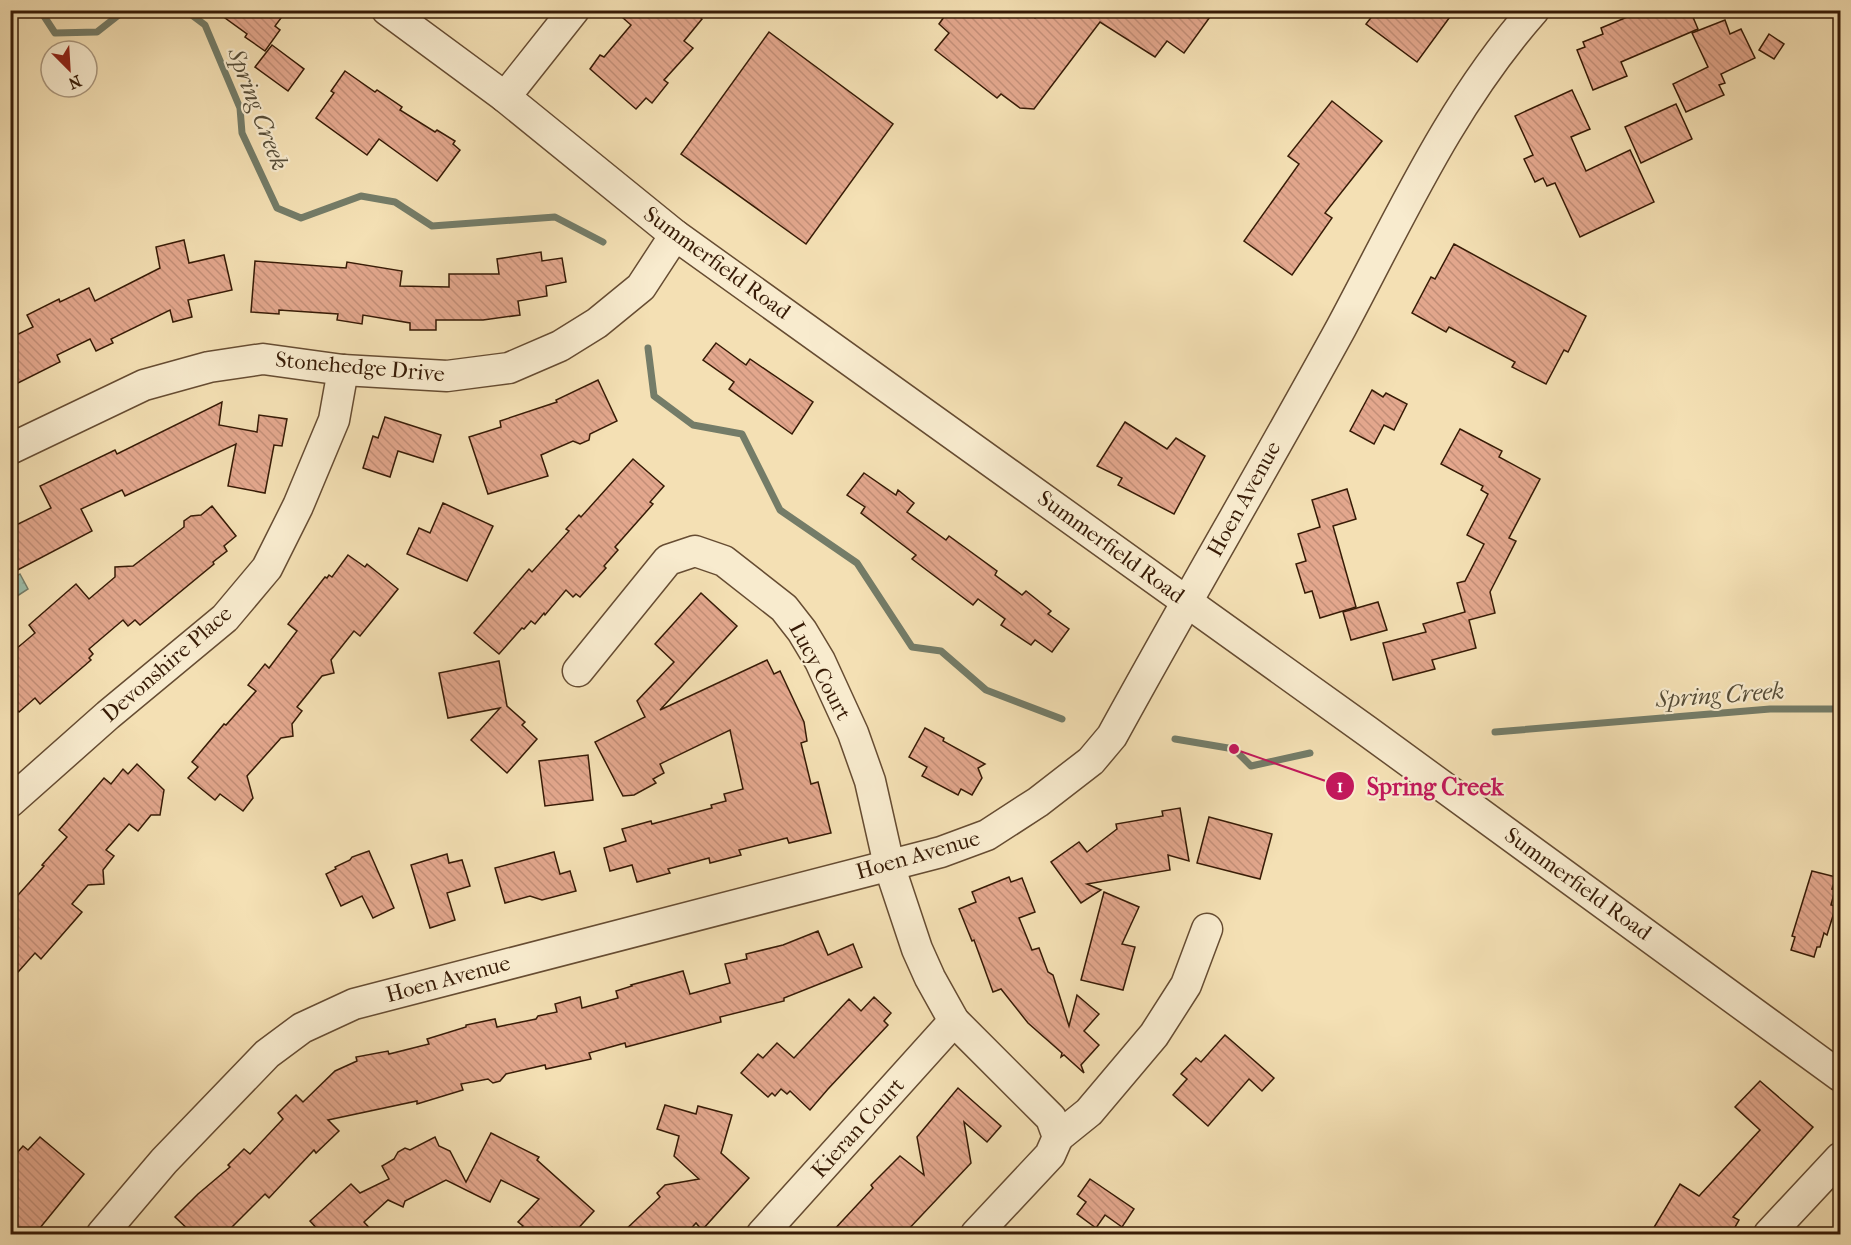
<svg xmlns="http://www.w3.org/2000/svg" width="1851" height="1245" font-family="'IM FELL French Canon',serif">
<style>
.water{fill:url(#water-ripples);stroke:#747c68;stroke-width:1.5}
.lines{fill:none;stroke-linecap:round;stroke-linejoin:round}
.stream{stroke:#747c68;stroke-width:7}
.building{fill:url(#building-back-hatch);stroke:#371b06;stroke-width:1.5}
.minor-casing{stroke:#664c32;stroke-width:33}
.minor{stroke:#f8ebce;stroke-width:30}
.labels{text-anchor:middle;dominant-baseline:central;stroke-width:4.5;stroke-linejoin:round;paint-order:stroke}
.street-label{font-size:22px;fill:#371b06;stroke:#f8ebce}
.water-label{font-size:24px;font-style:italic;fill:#554c37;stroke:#f8ebce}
.leader{fill:none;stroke:#c2185b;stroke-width:2}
.callout-dot{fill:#c2185b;stroke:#f8ebce;stroke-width:2}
.mark-label{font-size:18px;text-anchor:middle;font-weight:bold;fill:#fff}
.callout-label{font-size:24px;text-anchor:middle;font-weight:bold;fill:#c2185b;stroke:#f8ebce;stroke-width:4.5;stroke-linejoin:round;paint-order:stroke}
</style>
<defs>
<pattern id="water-ripples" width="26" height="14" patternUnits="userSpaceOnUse" patternTransform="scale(1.5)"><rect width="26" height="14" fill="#9cbda9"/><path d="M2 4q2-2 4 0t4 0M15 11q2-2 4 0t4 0" fill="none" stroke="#87a290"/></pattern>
<pattern id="building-back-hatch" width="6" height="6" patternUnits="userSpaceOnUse" patternTransform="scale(1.5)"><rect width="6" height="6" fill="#e3a78d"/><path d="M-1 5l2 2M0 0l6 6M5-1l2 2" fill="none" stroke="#c38f78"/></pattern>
</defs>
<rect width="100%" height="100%" fill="#f4e0b4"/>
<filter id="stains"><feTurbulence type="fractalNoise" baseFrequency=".00333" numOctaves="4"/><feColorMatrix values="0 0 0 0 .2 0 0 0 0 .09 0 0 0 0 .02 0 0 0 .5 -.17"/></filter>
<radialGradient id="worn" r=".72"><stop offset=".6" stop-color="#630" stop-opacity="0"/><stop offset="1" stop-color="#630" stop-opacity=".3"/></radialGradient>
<path class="water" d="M20,574L28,589L11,600V580Z"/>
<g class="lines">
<g class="stream">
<path d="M40,10L55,33L97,32L125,10"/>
<path d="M185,10L205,25L240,108L242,133L277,208L301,218L361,196L395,202L432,226L555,217L603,242"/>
<path d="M648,348L654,396L693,425L742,434L780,510L857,563L912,647L941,651L986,690L1062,719"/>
<path d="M1495,732L1770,709H1840"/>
<path d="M1175,739L1234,749L1251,766L1310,753"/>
</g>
</g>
<g class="building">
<path d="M214,10H287L275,26L280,30L265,51L245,37L247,34Z"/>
<path d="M614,10H692L702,19L684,41L693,48L664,80L668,83L652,103L646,98L636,109L590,69L600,55L604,57L631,25Z"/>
<path d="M949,10H1025L1035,18L1041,10H1215L1184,53L1167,41L1155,57L1100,22L1034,109L1020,108L1001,94L997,98L935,50L949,33L939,24Z"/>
<path d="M1377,10H1455L1417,62L1366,24Z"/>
<path d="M1644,10H1690L1698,29L1621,62L1627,76L1593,90L1577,50L1585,47L1583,42L1603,34L1601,28Z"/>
<path d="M1725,20L1730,34L1741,29L1755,58L1721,74L1725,83L1719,85L1724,95L1686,112L1673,84L1708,67L1692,33Z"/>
<path d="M769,32L893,124L806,244L681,154Z"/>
<path d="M1769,34L1784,44L1774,59L1759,50Z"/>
<path d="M272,45L304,69L288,91L255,67Z"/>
<path d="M345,71L375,92L377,90L402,107L400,110L435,132L437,130L455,141L453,144L460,150L437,181L379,139L367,155L316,118L334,93L331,91Z"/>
<path d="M1572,90L1590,129L1571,137L1586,171L1630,150L1654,202L1580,237L1555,183L1547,186L1543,178L1535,182L1524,159L1533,155L1515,116Z"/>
<path d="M1332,101L1382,141L1325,213L1332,218L1292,275L1244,241L1299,164L1288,156Z"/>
<path d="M1676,104L1692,139L1641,163L1625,127Z"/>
<path d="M184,240L189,263L224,255L232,290L188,300L192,317L173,322L170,310L111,339L113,343L96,351L90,339L57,355L60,362L10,387V338L33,327L27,315L59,299L60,302L89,288L95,301L160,268L156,247Z"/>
<path d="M1454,244L1586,316L1568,352L1564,350L1546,384L1512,367L1515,362L1449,327L1446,332L1412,313L1431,277L1435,279Z"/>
<path d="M541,252L542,261L562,258L566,282L546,286L547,296L518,301L520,315L483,320H436V330H410V323L363,315L362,324L337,320L338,314L279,310V314L251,312L255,261L346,268L347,262L402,271L400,286L449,287V274H499L497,259Z"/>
<path d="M716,343L746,365L750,359L813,402L792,434L729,389L734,382L703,360Z"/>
<path d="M598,380L617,421L590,434L589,440L580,444L573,441L541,455L548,476L488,494L469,437L501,427L500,421L557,402L556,400Z"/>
<path d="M1372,390L1383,397L1386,393L1407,404L1394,430L1384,425L1374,444L1350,431Z"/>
<path d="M222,402L219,425L257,432L259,415L287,419L282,446L274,445L265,493L228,486L236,444L125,496L122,490L81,509L92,531L10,574V528L51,508L40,486L115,450L117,454Z"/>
<path d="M385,417L441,435L433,462L398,451L390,477L363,468L373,436L378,438Z"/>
<path d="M1125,422L1167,449L1176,438L1205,456L1174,514L1118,485L1122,478L1097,466Z"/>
<path d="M1460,429L1502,451L1499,457L1540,479L1509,538L1516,541L1490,592L1495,613L1469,620L1476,648L1432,660L1435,669L1393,680L1383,643L1426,632L1423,624L1465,612L1457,583L1465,581L1484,544L1467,535L1488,494L1481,490L1483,486L1441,464Z"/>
<path d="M633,459L664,486L650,502L653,504L615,547L618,550L604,566L606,568L580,597L576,594L573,597L566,590L545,615L544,613L535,624L531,621L524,629L522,628L499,654L474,633L529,569L532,572L569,531L566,529L579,515L581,517Z"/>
<path d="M864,473L896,495L898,490L914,503L907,512L946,540L949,536L997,571L995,575L1022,595L1026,591L1051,611L1048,614L1069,629L1052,652L1035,640L1031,645L1001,625L1005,619L978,599L973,605L912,559L916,555L861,513L865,507L847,495Z"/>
<path d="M1347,489L1356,519L1333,526L1356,607L1320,618L1312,591L1305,593L1296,564L1306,561L1298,534L1320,527L1312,500Z"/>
<path d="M443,503L493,526L467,581L407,554L419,528L430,533Z"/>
<path d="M212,506L236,536L224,546L227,551L213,562L214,564L140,625L135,620L128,626L123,620L89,649L93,654L89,658L91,660L40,704L35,698L19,712L10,702V654L35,633L29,625L76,584L89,599L115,577V567L133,566L184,527V521L191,516L201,515Z"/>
<path d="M348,555L365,567L367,564L398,589L360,636L354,631L331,660L334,673L322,676L297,707L302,711L292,724L293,736L281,738L247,776L253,798L243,811L220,794L215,800L188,778L198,767L192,762L224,724L226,725L256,691L248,685L265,664L269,668L297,631L288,624L325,577L327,578L329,575L332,577Z"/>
<path d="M701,593L737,626L660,710L767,660L774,674L780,671L804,722L807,741L801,743L811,784L818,782L831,833L789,843L787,838L739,850L741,855L710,863L709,858L668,869L670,873L637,882L632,865L610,871L604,848L626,841L622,829L651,821L652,824L712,808L711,805L726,801L724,794L743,789L730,730L660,764L664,773L653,779L656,783L634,795L623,796L595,742L645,717L637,701L674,662L655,644Z"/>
<path d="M1378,602L1387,630L1351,640L1343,612Z"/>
<path d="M499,661L507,706L525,722L522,725L537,739L507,773L471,740L500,708L448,718L439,673Z"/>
<path d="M925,728L944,738L943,741L985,764L978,768L982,778L972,795L961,789L958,795L922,776L927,767L909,757Z"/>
<path d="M588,755L593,800L545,806L539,761Z"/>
<path d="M137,764L164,790L160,815H151L138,831L129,824L106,850L114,856L103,870L104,884L88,885L72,904L82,912L41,959L35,953L10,981V904L44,866L42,865L67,837L59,830L104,778L111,784L123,769L128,774Z"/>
<path d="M1180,808L1189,861L1168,855L1170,870L1087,884L1101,890L1081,903L1051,862L1079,842L1087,852L1117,829L1116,824L1163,816L1162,811Z"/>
<path d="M1209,817L1272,834L1260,879L1197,863Z"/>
<path d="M369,851L394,908L373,918L362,896L341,906L326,874L336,869L335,867L350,860L352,857Z"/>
<path d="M554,852L560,874L570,871L576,891L542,900L530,896L505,903L495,868Z"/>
<path d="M447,854L449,863L462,860L470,886L447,893L455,920L430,928L411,865Z"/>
<path d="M1812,871L1836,877L1832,889L1835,890L1831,905L1836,906L1827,935L1824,933L1820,947H1817L1814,957L1791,950L1795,937L1792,936Z"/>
<path d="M1009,877L1011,882L1022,878L1035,912L1019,918L1032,950L1039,948L1048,972L1053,975L1069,1026L1077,995L1099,1014L1084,1031L1099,1045L1081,1065L1084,1073L1064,1055L1061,1057L1062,1053L1028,1023L1001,989L993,992L974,940L972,941L959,909L976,902L972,892Z"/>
<path d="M1104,892L1139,907L1122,944L1135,947L1123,990L1081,980Z"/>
<path d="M818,931L828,955L853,944L862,967L784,998V1001L720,1017L721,1022L626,1047L625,1043L589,1053L591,1059L546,1069L545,1065L506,1074L500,1081L493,1083L488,1079L461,1084L463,1090L417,1104V1101L328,1120L339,1131L316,1153L314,1150L269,1198L265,1194L225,1234H193L175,1217L198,1194L230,1167L228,1165L244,1149L250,1154L283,1119L278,1113L296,1095L303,1102L335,1071L357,1061L356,1057L388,1051L389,1054L429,1044L427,1039L466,1027V1025L495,1019L497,1027L536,1019L538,1016L557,1012L555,1004L580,997L582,1008L618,998L616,991L632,986L631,985L683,971L690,994L730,983L725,964L747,959L746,954L783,945Z"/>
<path d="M874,997L891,1013L884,1021L888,1025L828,1089L810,1110L790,1091L787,1094L781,1089L775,1096L772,1093L768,1097L741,1073L758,1054L763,1058L777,1043L794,1058L849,999L861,1011Z"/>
<path d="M1225,1035L1274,1078L1262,1091L1249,1079L1208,1126L1173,1095L1187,1079L1181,1074L1196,1058L1201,1062Z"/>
<path d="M1760,1081L1813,1127L1733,1217L1739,1220L1731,1234H1650L1680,1184L1699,1196L1760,1130L1735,1107Z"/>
<path d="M958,1088L1001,1126L987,1142L964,1122L971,1163L904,1234H830L873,1188L871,1185L900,1156L924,1175L917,1137Z"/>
<path d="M665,1105L696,1114L698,1106L732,1115L721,1153L749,1178L702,1230L696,1223L686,1234H621L660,1197L657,1193L665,1185L699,1179L674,1156L679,1136L657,1129Z"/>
<path d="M491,1133L539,1157L537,1160L594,1211L573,1234H561L552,1227L545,1234H516L523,1226L518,1222L539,1199L501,1180L490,1202L446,1180L405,1201L403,1207L388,1200L364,1222L375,1234H322L310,1221L351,1184L360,1193L389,1179L382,1166L394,1159L398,1152L405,1148L410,1150L435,1137L439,1146L450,1151L466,1182Z"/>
<path d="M40,1137L84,1174L35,1234H10V1161L23,1146L28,1150Z"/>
<path d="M1090,1179L1134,1209L1122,1227L1105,1215L1096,1228L1077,1214L1086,1202L1078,1196Z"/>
</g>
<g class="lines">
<g class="minor-casing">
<g id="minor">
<path d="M387,10L505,97L675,235L1367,731L1840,1076"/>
<path d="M505,97L574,10"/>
<path d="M10,449L144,385L209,367L263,359L343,370L447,376L509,368L560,346L597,323L641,287L675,235"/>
<path d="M578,671L668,560L695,551L724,561L784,608L802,631L820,661L853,733L870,781L889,865L917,949L930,978L954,1021L1051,1118L1058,1137L1050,1155L976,1234"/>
<path d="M10,802L108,715L225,618L267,568L298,506L334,420L343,370"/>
<path d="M1058,1137L1089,1112L1154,1035L1186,985L1207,929"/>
<path d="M102,1234L164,1161L267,1054L302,1028L354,1004L941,852L987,835L1038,802L1091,761L1112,736C1187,599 1266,465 1341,328C1400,218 1450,105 1534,10"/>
<path d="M762,1234L954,1021"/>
<path d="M1769,1234L1840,1158"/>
</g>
</g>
<use href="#minor" class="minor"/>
</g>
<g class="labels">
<g class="street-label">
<text transform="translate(717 263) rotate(36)">Summerfield Road</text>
<text transform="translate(360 367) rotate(5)">Stonehedge Drive</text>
<text transform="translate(1244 499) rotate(-61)">Hoen Avenue</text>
<text transform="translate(1111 547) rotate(36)">Summerfield Road</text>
<text transform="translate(167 664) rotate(-41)">Devonshire Place</text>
<text transform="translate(820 671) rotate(62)">Lucy Court</text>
<text transform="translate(918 855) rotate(-16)">Hoen Avenue</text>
<text transform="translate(1578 884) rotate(36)">Summerfield Road</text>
<text transform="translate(448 979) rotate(-15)">Hoen Avenue</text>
<text transform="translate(858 1128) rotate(-48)">Kieran Court</text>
</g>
<g class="water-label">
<text transform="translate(258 109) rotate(69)">Spring Creek</text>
<text transform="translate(1720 695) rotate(-4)">Spring Creek</text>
</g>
</g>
<path class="leader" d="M1234 749L1340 786"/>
<g class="callout-dot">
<circle cx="1234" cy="749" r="6"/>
<circle cx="1340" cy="786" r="15"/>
</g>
<g class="mark-label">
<text x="1340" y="792">1</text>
</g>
<g class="callout-label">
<text x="1435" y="795">Spring Creek</text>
</g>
<rect width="1851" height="1245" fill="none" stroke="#f4e0b4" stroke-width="36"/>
<rect x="12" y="12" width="1827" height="1221" fill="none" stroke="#371b06" stroke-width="3"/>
<rect x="18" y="18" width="1815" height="1209" fill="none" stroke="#371b06" stroke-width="1.5"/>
<g transform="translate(69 69) rotate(156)"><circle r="28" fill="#f8ebce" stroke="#ab987e" stroke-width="1.5"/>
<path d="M0-4.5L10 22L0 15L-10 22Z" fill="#8f2418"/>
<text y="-9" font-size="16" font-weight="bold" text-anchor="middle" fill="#371b06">N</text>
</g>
<rect width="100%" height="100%" filter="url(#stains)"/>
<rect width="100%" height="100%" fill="url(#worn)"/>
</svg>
